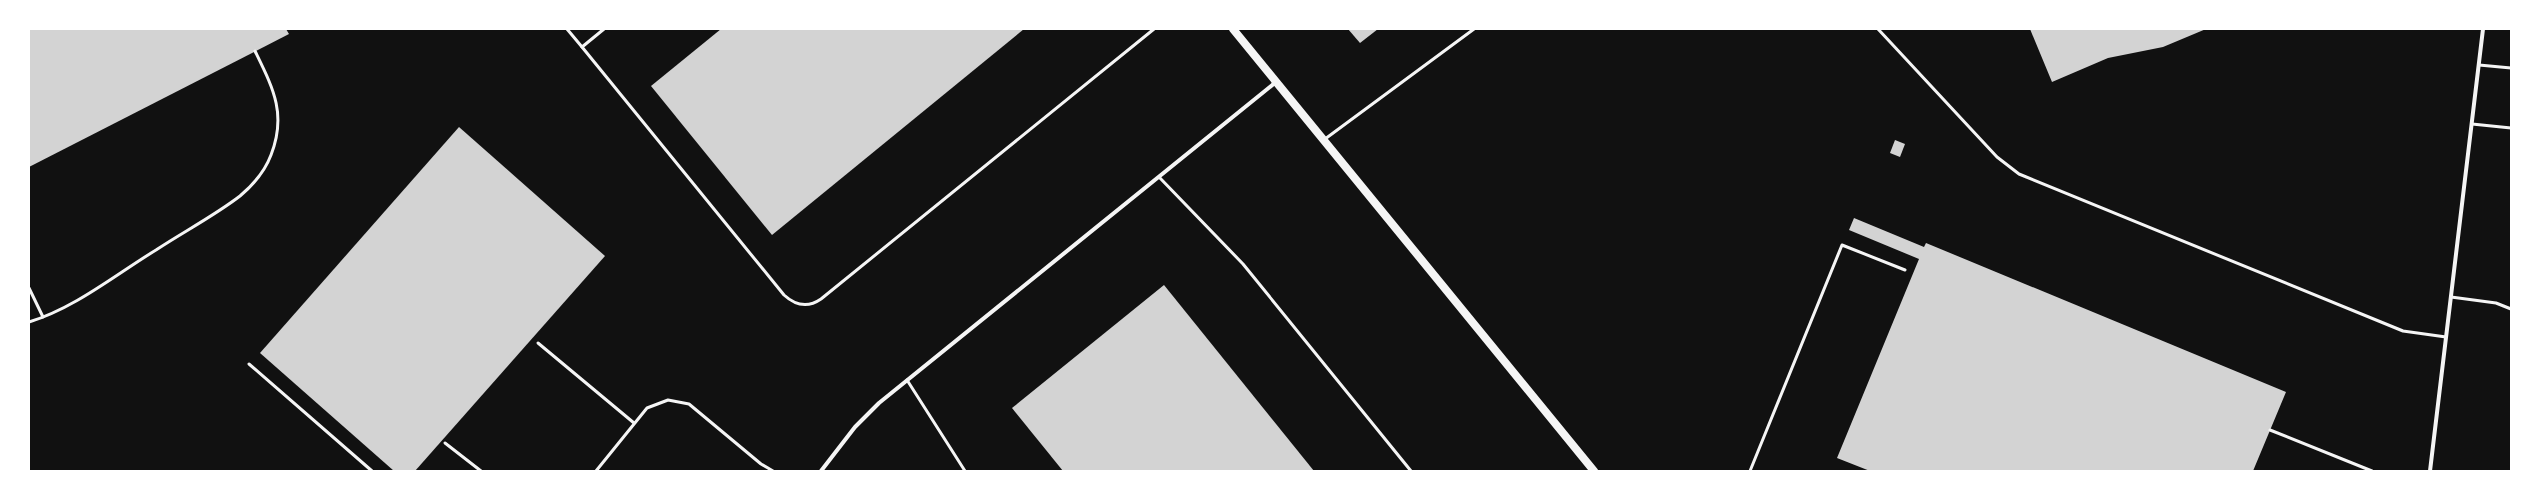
<svg xmlns="http://www.w3.org/2000/svg" width="2540" height="500" font-family="'Open Sans',sans-serif">
<style>
.building{fill:#d3d3d3}
.lines{fill:none;stroke-linecap:round;stroke-linejoin:round}
.service{stroke:#f5f5f5;stroke-width:3}
.minor{stroke:#f5f5f5;stroke-width:4}
.secondary{stroke:#f5f5f5;stroke-width:8}
</style>
<rect width="100%" height="100%" fill="#111"/>
<g class="building">
<path d="M29,29H286L289,34L29,167Z"/>
<path d="M721,29H1024L772,235L651,86Z"/>
<path d="M1348,29H1378L1360,43Z"/>
<path d="M2030,29H2206L2163,47L2108,58L2052,82Z"/>
<path d="M459,127L605,256L415,471H394L260,353Z"/>
<path d="M1895,140L1905,144L1900,157L1890,153Z"/>
<path d="M1854,218L1924,247L1926,243L2286,392L2253,471H1870L1837,458L1919,259L1849,230Z"/>
<path d="M1164,285L1314,471H1063L1012,408Z"/>
</g>
<g class="lines">
<g class="service">
<path d="M567,29L582,47"/>
<path d="M604,29L582,47L784,295C796,306 808,308 821,299L1154,29"/>
<path d="M1878,29L1997,157L2019,174L2403,331L2446,337"/>
<path d="M2479,65L2511,68"/>
<path d="M2472,124L2511,128"/>
<path d="M1325,139L1474,29"/>
<path d="M1159,177L1243,264L1411,471"/>
<path d="M29,288L43,317"/>
<path d="M2451,297L2496,303L2511,309"/>
<path d="M29,322C75,308 115,275 156,250C183,232 214,216 240,196C253,185 265,171 271,155C287,114 273,88 255,51"/>
<path d="M538,343L634,423"/>
<path d="M249,364L372,471"/>
<path d="M907,380L965,471"/>
<path d="M2270,430L2372,471"/>
<path d="M445,443L481,471"/>
<path d="M596,471L647,408L668,400L689,404L761,464L773,471"/>
<path d="M1750,471L1842,245L1905,270"/>
</g>
<g class="minor">
<path d="M821,471L855,427L879,403L1276,82"/>
<path d="M2430,471L2483,29"/>
</g>
<path class="secondary" d="M1233,29L1594,471"/>
</g>
<rect width="2540" height="500" fill="none" stroke="#ffffff" stroke-width="60"/>
</svg>
